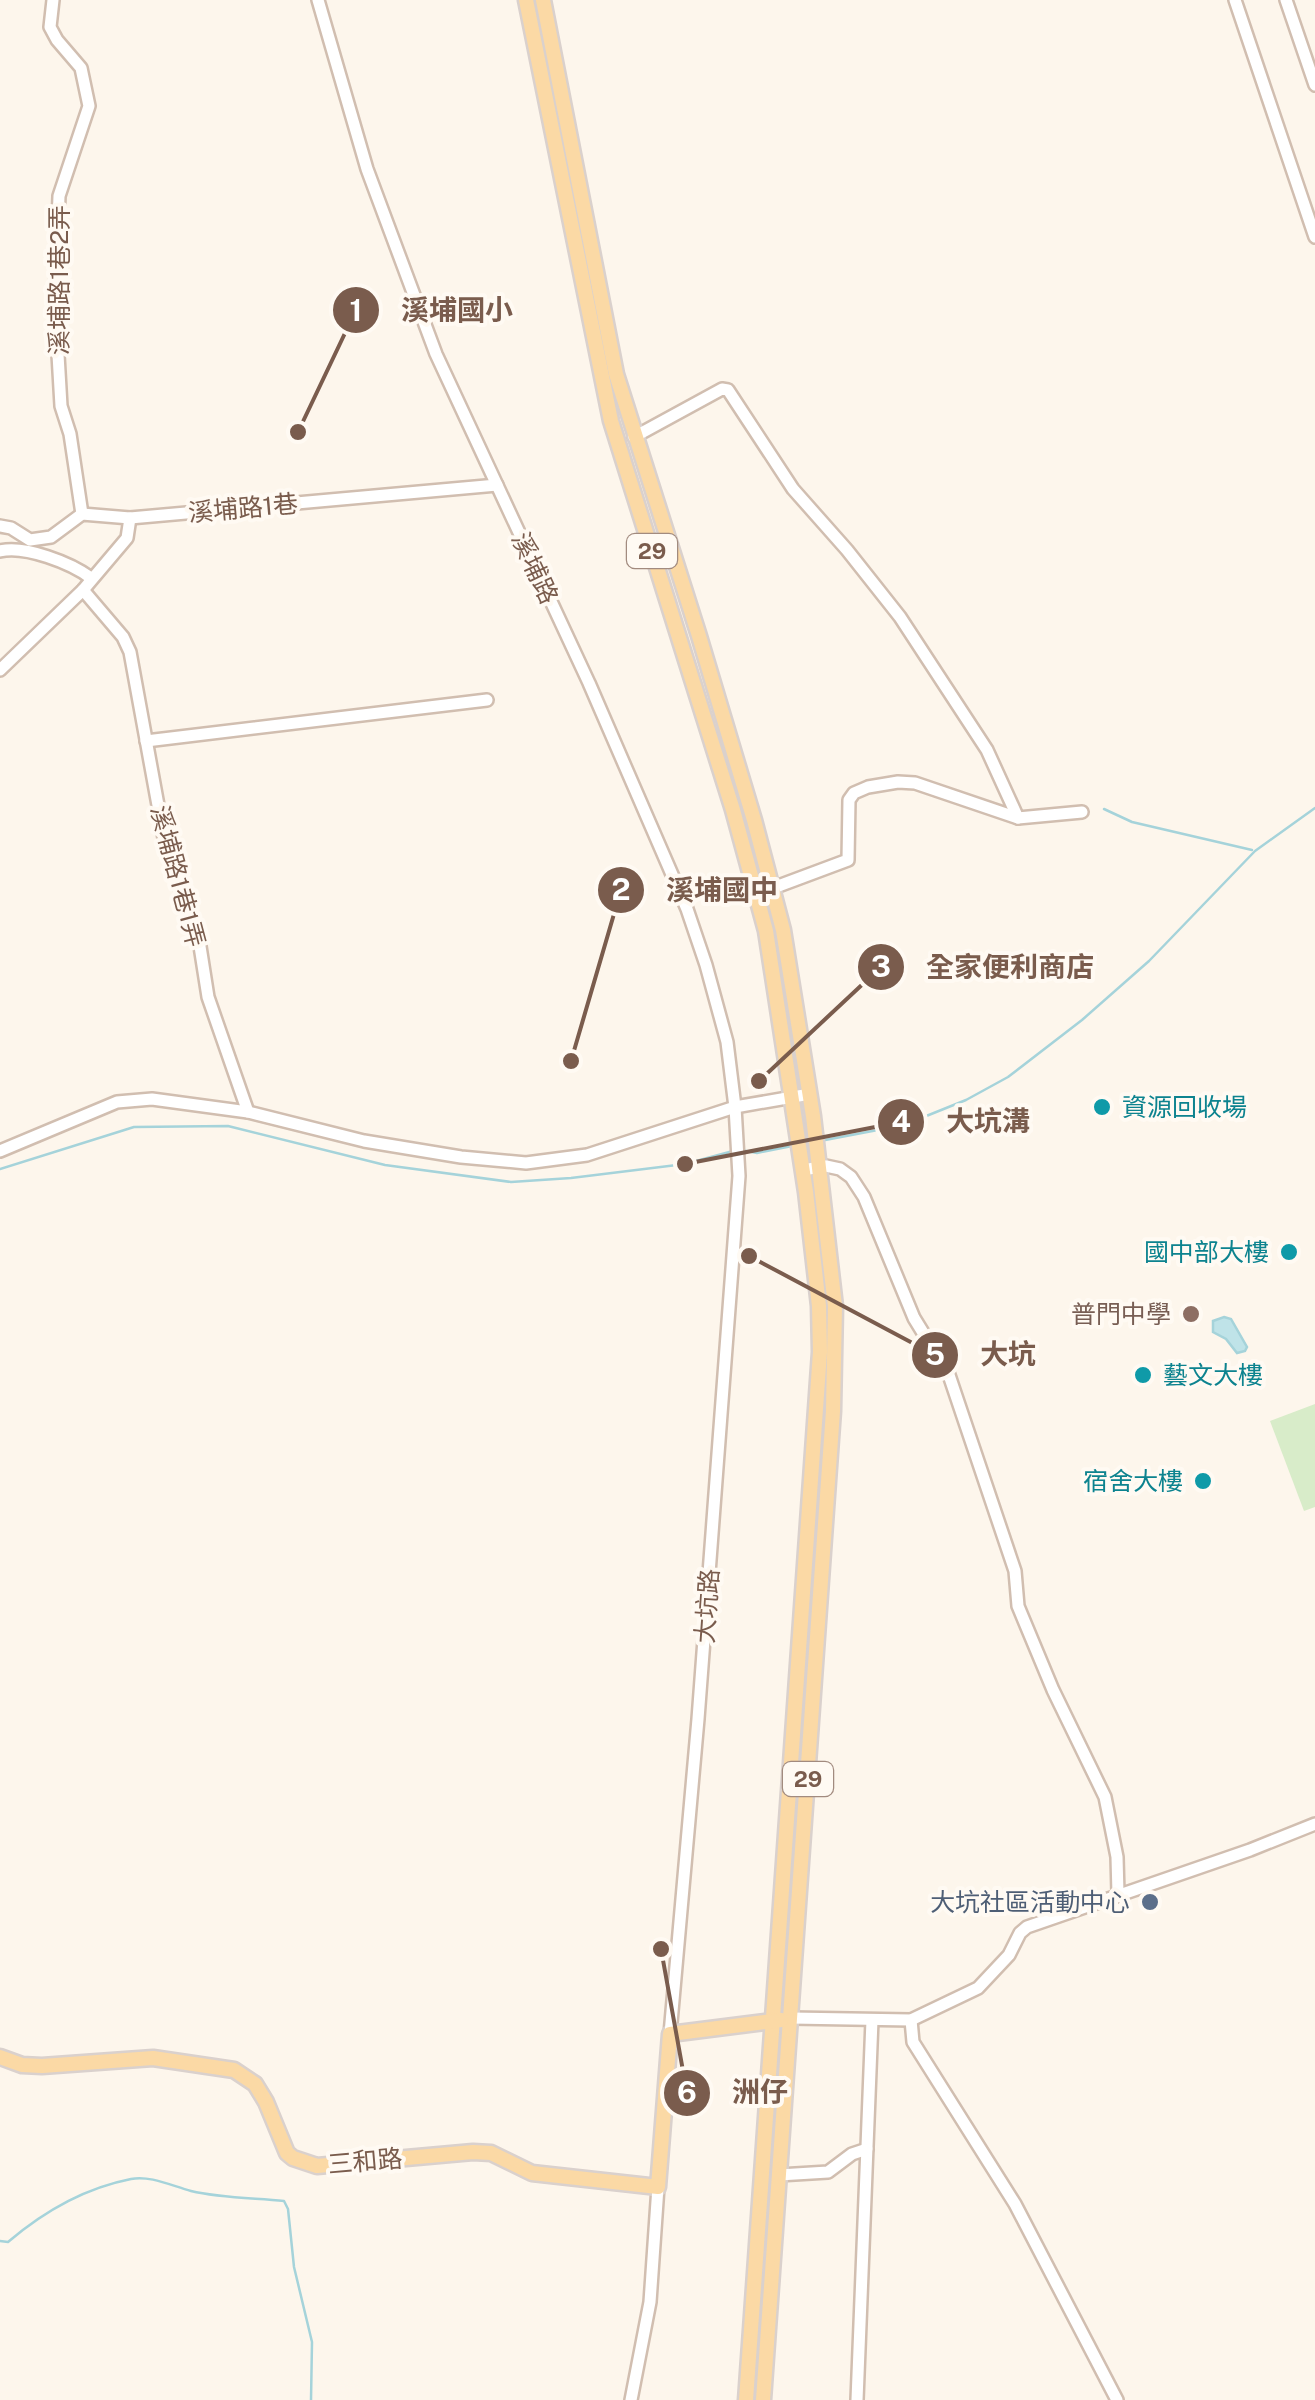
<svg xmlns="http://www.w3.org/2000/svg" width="1315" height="2400" font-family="'Public Sans','Noto Sans TC',sans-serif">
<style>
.green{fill:#d8ecc9}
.water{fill:#bfe3e8;stroke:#a5d3da;stroke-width:2.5}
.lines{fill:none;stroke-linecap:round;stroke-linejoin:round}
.stream{stroke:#a5d3da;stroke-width:2.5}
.minor-casing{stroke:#d1beb0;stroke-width:16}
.major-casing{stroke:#dad1cd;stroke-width:19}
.minor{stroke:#fff;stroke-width:11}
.major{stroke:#fbd9a5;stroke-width:14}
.culture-dot{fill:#0f9aa8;stroke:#fffaf3;stroke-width:4}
.education-dot{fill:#8d6e63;stroke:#fffaf3;stroke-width:4}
.service-dot{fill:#5c6f8a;stroke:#fffaf3;stroke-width:4}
.labels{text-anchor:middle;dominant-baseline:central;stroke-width:8;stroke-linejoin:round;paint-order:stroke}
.shield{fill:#fffaf3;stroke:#a28b7f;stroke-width:2.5}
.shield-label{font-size:22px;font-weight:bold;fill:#7a5c4d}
.street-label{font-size:25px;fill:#7a5c4d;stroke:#fffaf3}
.culture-label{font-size:25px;fill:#0d838f;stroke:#fffaf3;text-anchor:start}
.education-label{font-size:25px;fill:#785e54;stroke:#fffaf3;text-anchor:end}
.service-label{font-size:25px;fill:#4e5e75;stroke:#fffaf3;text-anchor:end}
.leader{fill:none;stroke:#7a5c4d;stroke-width:4}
.callout-dot{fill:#7a5c4d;stroke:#fffaf3;stroke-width:4}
.mark-label{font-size:30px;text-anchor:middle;font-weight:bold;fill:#fff}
.callout-label{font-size:28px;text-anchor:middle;font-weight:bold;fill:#7a5c4d;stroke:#fffaf3;stroke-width:8;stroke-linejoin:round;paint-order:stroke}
</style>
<rect width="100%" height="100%" fill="#fdf6ec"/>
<path class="green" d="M1315,1404V1507L1304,1511L1270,1421Z"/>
<path class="water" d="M1224,1317L1231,1319L1247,1347L1245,1351L1237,1353L1226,1339L1213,1332V1321Z"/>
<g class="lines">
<g class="stream">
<path d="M1104,809L1132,822L1252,850"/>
<path d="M820,1141L904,1125L966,1100L1008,1077L1082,1020L1149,961L1255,851L1315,808"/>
<path d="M741,1150L757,1153L792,1146"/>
<path d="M0,1169L134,1127L228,1126L385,1165L511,1182L571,1178L685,1164L733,1151"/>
<path d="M0,2241L8,2242C42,2213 85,2188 131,2179C150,2175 172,2186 191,2191C220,2198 254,2198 284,2201L288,2209L294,2267L312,2342L311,2400"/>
</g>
<g class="minor-casing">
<g id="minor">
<path d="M53,0L50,27L57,40L81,68L89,106L59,196L55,303L61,406L70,434L82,514"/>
<path d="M318,0L367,169L436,354L589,683L687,909L706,965L727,1042L735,1107L739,1176L698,1719L670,2034"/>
<path d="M1235,0L1315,237"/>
<path d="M1286,0L1315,85"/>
<path d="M634,437L722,389L728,390L793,489L847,550L900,617L987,750L1018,818"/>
<path d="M0,526L11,528L30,540L51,537L82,514L130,518L497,485"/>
<path d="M0,551C25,545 71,563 91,578"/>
<path d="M83,590L123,637L130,652L166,849L199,940L208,997L248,1112"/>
<path d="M0,670L83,590L127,538L130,518"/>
<path d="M146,741L487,700"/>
<path d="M773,888L848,860L849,800L854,793L868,787L898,782L915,783L1018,818L1082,812"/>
<path d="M0,1151L117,1102L152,1099L248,1112L364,1141L461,1157L526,1163L587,1155L735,1107L810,1094"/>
<path d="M803,1170L826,1166L840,1169L851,1177L864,1197L914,1318L949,1375L1015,1571L1018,1606L1053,1690L1105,1797L1117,1857L1118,1894"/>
<path d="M791,2018L911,2020L978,1988L1009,1955L1020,1933L1027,1927L1250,1850L1315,1824"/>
<path d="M911,2020L913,2042L1015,2204L1117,2400"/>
<path d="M779,2175L828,2172L852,2154L867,2149"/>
<path d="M631,2400L650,2302L658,2187"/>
<path d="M857,2400L872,2020"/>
</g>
</g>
<g class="major-casing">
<g id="major">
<path d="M526,0L611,421L733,810L766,931L806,1192L819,1306L820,1352L746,2400"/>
<path d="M543,0L616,374L699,636L754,820L783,930L813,1116L835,1306L833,1411L763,2400"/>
<path d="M0,2057L22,2065L42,2066L153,2058L234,2070L255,2084L266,2102L287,2153L293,2158L317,2166L473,2152L491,2153L532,2173L658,2187L670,2034L781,2020"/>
</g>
</g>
<use href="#minor" class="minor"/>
<use href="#major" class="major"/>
</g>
<g class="culture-dot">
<circle cx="1102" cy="1107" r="10"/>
<circle cx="1289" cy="1252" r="10"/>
<circle cx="1143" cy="1375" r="10"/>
<circle cx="1203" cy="1481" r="10"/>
</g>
<circle class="education-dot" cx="1191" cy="1314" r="10"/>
<circle class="service-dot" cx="1150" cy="1902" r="10"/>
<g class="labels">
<g class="shield">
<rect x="627" y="534" width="50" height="34" rx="8"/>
<rect x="783" y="1762" width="50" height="34" rx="8"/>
</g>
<g class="shield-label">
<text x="652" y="551">29</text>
<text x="808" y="1779">29</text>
</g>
<g class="street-label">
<text transform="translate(59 280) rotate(-90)">溪埔路1巷2弄</text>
<text transform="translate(243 508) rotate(-5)">溪埔路1巷</text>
<text transform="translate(535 568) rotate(65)">溪埔路</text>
<text transform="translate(178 876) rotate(75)">溪埔路1巷1弄</text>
<text transform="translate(707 1606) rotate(-86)">大坑路</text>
<text transform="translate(365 2161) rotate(-5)">三和路</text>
</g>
<g class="culture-label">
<text x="1122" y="1107">資源回收場</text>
<text x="1269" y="1252" text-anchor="end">國中部大樓</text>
<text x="1163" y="1375">藝文大樓</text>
<text x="1183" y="1481" text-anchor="end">宿舍大樓</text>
</g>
<g class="education-label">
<text x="1171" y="1314">普門中學</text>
</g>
<g class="service-label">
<text x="1130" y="1902">大坑社區活動中心</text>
</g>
</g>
<path class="leader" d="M298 432L356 310M571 1061L621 890M759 1081L881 967M685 1164L901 1122M749 1256L935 1355M661 1949L687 2093"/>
<g class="callout-dot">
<circle cx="298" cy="432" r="10"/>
<circle cx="571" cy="1061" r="10"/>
<circle cx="759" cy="1081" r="10"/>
<circle cx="685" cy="1164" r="10"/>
<circle cx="749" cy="1256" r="10"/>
<circle cx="661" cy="1949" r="10"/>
<circle cx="356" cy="310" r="25"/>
<circle cx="621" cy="890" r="25"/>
<circle cx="881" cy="967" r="25"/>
<circle cx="901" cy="1122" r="25"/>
<circle cx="935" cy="1355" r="25"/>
<circle cx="687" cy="2093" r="25"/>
</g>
<g class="mark-label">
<text x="356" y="321">1</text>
<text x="621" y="900">2</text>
<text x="881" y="977">3</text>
<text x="901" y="1132">4</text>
<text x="935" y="1365">5</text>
<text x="687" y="2103">6</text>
</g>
<g class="callout-label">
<text x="457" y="320">溪埔國小</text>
<text x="722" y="900">溪埔國中</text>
<text x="1010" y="977">全家便利商店</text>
<text x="988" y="1131">大坑溝</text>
<text x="1008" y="1364">大坑</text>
<text x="760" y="2102">洲仔</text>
</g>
</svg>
